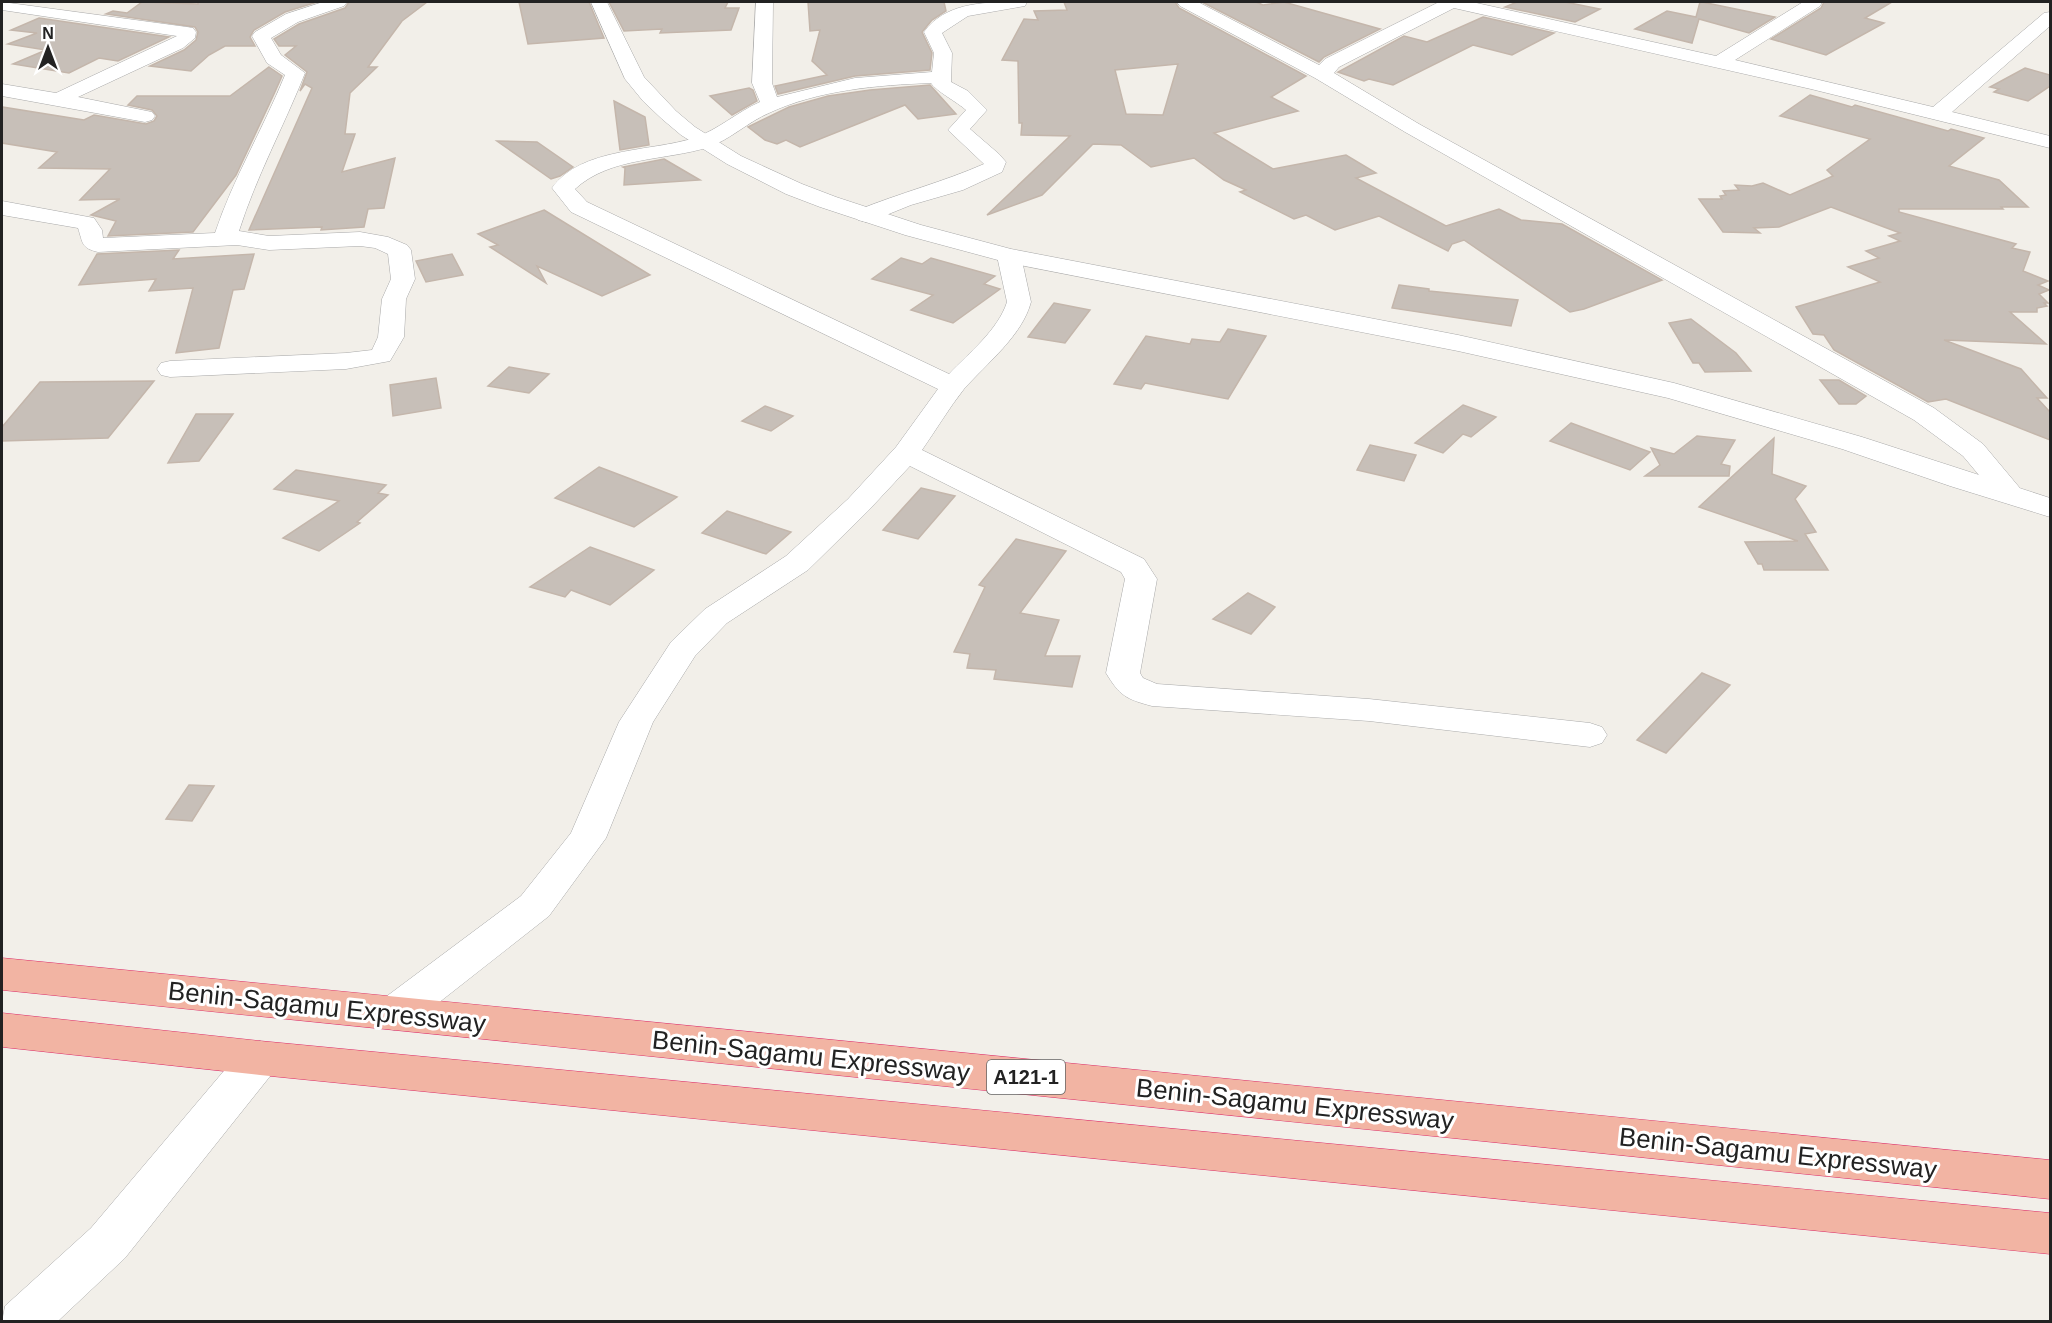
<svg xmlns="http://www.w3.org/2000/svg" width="2052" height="1323" font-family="Helvetica,sans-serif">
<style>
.building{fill:#c7bfb8;stroke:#c4b6ab;stroke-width:1.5;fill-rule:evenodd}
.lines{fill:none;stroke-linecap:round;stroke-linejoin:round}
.minor-casing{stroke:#a9a9a9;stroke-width:1}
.tertiary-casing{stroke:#a9a9a9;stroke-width:1}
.trunk-casing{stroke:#dc2a67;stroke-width:1}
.minor{fill:#fff;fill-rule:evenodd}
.tertiary{fill:#fff;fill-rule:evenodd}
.trunk{fill:#f2b4a3;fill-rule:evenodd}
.labels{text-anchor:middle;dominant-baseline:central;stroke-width:6;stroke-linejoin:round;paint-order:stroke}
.shield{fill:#fff;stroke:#646464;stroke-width:1.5}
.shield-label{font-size:20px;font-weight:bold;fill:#222}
.near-street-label{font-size:26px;fill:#222;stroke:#fff}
</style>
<rect width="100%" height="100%" fill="#f2efe9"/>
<g class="building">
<path d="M142,2L198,4V2H317L285,12L254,30L250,37L255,46H225L209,55L191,71L150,66L184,50L196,40L198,32L195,27L106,14L113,11L127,13Z"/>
<path d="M349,2H427L402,21L368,67H377L350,93L345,134H355L342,172L395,158L384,208L368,209L364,227L321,230L322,227L249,230L312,88L305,84L300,91L307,72L285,55L296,46H279L274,39L299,24L345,8Z"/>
<path d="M519,2H589L604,38L528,44Z"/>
<path d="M609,2H728L725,8H739L731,30L660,33L662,29L624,31Z"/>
<path d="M808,2H944L946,11L932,20L922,32L932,53L930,70L855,76L778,94L775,86L827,75L812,61L820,30L810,31Z"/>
<path d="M1064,2H1175L1179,8L1306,76L1271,97L1298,111L1214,133L1273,169L1346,155L1376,173L1356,178L1446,226L1499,209L1521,220L1562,224L1662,280L1584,309L1570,312L1464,240L1452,244L1448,251L1379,216L1335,230L1306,215L1294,219L1240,192L1246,190L1224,180L1194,158L1151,167L1121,145L1093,144L1042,195L987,215L1070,136L1021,135L1022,123H1019L1018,61L1002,60L1024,19L1038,20L1034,11L1067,10ZM1178,64L1163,115L1126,114L1115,70Z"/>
<path d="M1202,2H1256L1263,5L1284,2L1380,29L1324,57L1319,62Z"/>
<path d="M1517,2H1565L1600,9L1575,22L1505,7Z"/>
<path d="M1700,2H1702L1775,17L1749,33L1699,19L1692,43L1635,29L1667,11L1696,17Z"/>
<path d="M1824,2H1892L1865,18L1884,23L1826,55L1771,39L1821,8Z"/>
<path d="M1483,17L1554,33L1512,55L1473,45L1393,85L1369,79L1364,81L1338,72L1404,36L1427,42Z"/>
<path d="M39,18L169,37L118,61L99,58L69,73L13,64L46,50L8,44L37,33L11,30Z"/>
<path d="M269,67L282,76L274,94L236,175L193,232L108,236L116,221L91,215L120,199L80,200L110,169L39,168L57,152L2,143V107L84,120L94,115L146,124L154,121L157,116L152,110L128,105L137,96H230Z"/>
<path d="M2025,68L2050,75V86L2028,101L1994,92L1999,89L1990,87Z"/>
<path d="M930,85L956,114L918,119L905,105L800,147L786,140L777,144L765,140L748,127L789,107L828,96L870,90Z"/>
<path d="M749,88L753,90L757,101L732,115L710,96Z"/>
<path d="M1810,95L1852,107L1855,105L1948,131L1951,129L1984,138L1949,166L1999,180L2028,207H2001L2003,209H1899V212L2016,244L2012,248L2030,252L2023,271L2048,281L2038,285L2049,290L2039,294L2048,303H2044L2047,306L2037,308V312H2010L2046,344L1944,340L2021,369L2047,398H2037L2050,412V440L1946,399L1928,402L1834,350L1824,335L1813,334L1796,307L1880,282L1848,267L1879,258L1866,251L1900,241L1889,236L1900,233L1831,207L1779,227L1754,228L1760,233L1723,232L1699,199H1722L1720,196L1726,195L1723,191L1739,190L1735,185L1752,186L1763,183L1790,195L1833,176L1827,170L1870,139L1780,116Z"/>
<path d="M614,101L645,117L649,145L620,150Z"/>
<path d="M497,141L537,142L573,167L560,176L551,179Z"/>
<path d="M664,159L700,180L624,185L625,168L623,167Z"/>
<path d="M544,210L650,275L602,296L537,266L546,283L490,247L498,245L478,234Z"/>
<path d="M179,250L173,259L254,254L244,289L233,290L219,348L176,353L193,288L149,291L156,279L79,285L97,254Z"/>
<path d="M452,254L463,275L426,282L416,261Z"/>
<path d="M901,258L922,264L931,258L995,276L984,284L1000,289L953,323L911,310L933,295L872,279Z"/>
<path d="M1399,285L1429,289V291L1518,300L1511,326L1392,308Z"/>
<path d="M1054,303L1090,310L1065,343L1028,337Z"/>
<path d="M1691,319L1736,353L1751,371L1705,372L1699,363H1693L1669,323Z"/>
<path d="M1228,329L1266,336L1228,399L1145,383L1141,389L1114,384L1146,336L1190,344L1192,339L1220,342Z"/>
<path d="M509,367L549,374L529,393L488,386Z"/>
<path d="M436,378L441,408L393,416L390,385Z"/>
<path d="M1820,380H1839L1866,396L1856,404H1839Z"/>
<path d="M154,381L108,438L2,441V427L40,382Z"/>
<path d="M1463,405L1496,417L1471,437L1463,434L1443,453L1415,443Z"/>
<path d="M765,406L793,416L771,431L742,421Z"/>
<path d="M196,414H233L199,461L168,463Z"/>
<path d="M1571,423L1650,452L1630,470L1550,441Z"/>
<path d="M1697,436L1735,440L1721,464L1730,466L1729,476H1645L1660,465L1651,448L1674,454Z"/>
<path d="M1774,438L1772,474L1806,486L1795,499L1816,532L1805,534L1828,570H1764L1762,564H1758L1745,542L1798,541L1699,507Z"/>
<path d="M1370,445L1416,455L1404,481L1357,470Z"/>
<path d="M599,467L628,478L677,497L634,527L555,498Z"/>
<path d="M296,470L386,485L378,493L388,495L357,522L360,523L319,551L283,538L339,501L274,489Z"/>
<path d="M921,488L955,496L918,539L883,530Z"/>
<path d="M727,511L791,532L766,554L702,533Z"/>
<path d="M1016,539L1066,551L1020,613L1059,620L1045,656H1080L1072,687L994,679L996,670L967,668L970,654L954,652L985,587L979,585Z"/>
<path d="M590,547L654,570L610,605L571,590L565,597L530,587Z"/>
<path d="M1248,593L1275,607L1251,634L1213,619Z"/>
<path d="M1702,673L1730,685L1666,753L1637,740Z"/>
<path d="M189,785L214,786L192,821L166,819Z"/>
</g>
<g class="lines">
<g class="minor-casing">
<g id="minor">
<path d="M2,2L187,27L193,28L196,32L195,38L183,48L78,97L152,112L155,116L152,120L145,122L2,96V84L56,93L177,36L2,10Z"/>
<path d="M323,2H347L344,6L298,22L271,38L281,55L305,73C284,126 256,177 239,231L269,236L360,232L388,237L407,245L411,250L415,279L406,299L404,337L390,361L346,369L170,377L161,375L157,369L161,363L170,361L346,353L372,350L378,337L382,299L391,279L388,254L375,248L360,246L269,250L237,245L98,252C81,248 83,243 78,228L2,215V201L94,218L102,230L103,238L215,233C233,179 263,129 285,75L267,63L252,36L255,32L286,14Z"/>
<path d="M756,2H773L772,83L777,97L855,78L932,72L934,53L924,32C947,0 991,2 1027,2L1025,6L1019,7L968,16L942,33L952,53L951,82L968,91L987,110L970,129L999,154L1006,162L1002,172L963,190L911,205L874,220L866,222L858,220L855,215L858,210C900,193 943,182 984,164L948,130L966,110C957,102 936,91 931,83C878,85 818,90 769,113C748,122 731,139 709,147C666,161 611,156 575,189L587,202L949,374C969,353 998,330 1007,302L997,256L1001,251L1009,249L1017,251L1021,256L1031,302C1022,336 987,363 964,389C949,408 936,430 922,450L1144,559L1157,579L1140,673L1143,678L1157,684L1369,699L1590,723L1602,727L1607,735L1602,743L1590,747L1369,721L1152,706C1126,699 1120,696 1106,673L1125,579L1121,572L910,466L868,511L808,570L727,623L695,656L653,722L606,838L549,916L409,1026L394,1030L379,1026L373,1014L379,1002L521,896L571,833L619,722L671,642L705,609L786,556L848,499L896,447L938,389L571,212L552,188C581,147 651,152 694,138C718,130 737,112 760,102L752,83Z"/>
<path d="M1177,2H1198L1319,65L1325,59L1439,2H1472L1716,56L1803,2H1822L1820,6L1735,60L1933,107L2044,13L2050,12V26L1952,112L2050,136V148L1811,89L1454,8L1339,67L1334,73L1419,124L1934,408L1983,444L2024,493L2019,499L2009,502L1999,499L1963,456L1914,420L1405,132L1315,78L1180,6Z"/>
<path d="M260,1041L275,1046L281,1058L275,1070L125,1258L57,1322H2L5,1306L91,1228L245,1046Z"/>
</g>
</g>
<g class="tertiary-casing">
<path id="tertiary" d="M591,2H607L644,77L676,111L695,127L741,156L802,184L836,197L921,225L1011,249L1458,335L1674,383L1862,437L2050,498V517L1950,486L1842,449L1668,398L1458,351L1009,263L905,235L820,207L786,194L727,164L681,135L662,119L643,101L625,79Z"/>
</g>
<g class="trunk-casing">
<g id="trunk">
<path d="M2,958L2050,1160V1199L2,990Z"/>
<path d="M2,1013L260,1041L2050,1213V1254L260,1075L2,1047Z"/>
</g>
</g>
<use href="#minor" class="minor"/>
<use href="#tertiary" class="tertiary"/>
<use href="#trunk" class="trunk"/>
</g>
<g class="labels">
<rect class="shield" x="987" y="1060" width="78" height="34" rx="4.5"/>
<g class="shield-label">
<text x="1026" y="1077">A121-1</text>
</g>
<g class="near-street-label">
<text transform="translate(327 1007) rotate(6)">Benin-Sagamu Expressway</text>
<text transform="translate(811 1056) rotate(6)">Benin-Sagamu Expressway</text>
<text transform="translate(1295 1104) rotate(6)">Benin-Sagamu Expressway</text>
<text transform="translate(1778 1153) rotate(6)">Benin-Sagamu Expressway</text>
</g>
</g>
<rect width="2052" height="1323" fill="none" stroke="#222222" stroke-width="6"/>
<g transform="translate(48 48)" stroke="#ffffff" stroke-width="4.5" paint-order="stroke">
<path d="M0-4.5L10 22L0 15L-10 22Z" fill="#222222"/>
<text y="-9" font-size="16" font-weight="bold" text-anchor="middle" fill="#222222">N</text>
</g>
</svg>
